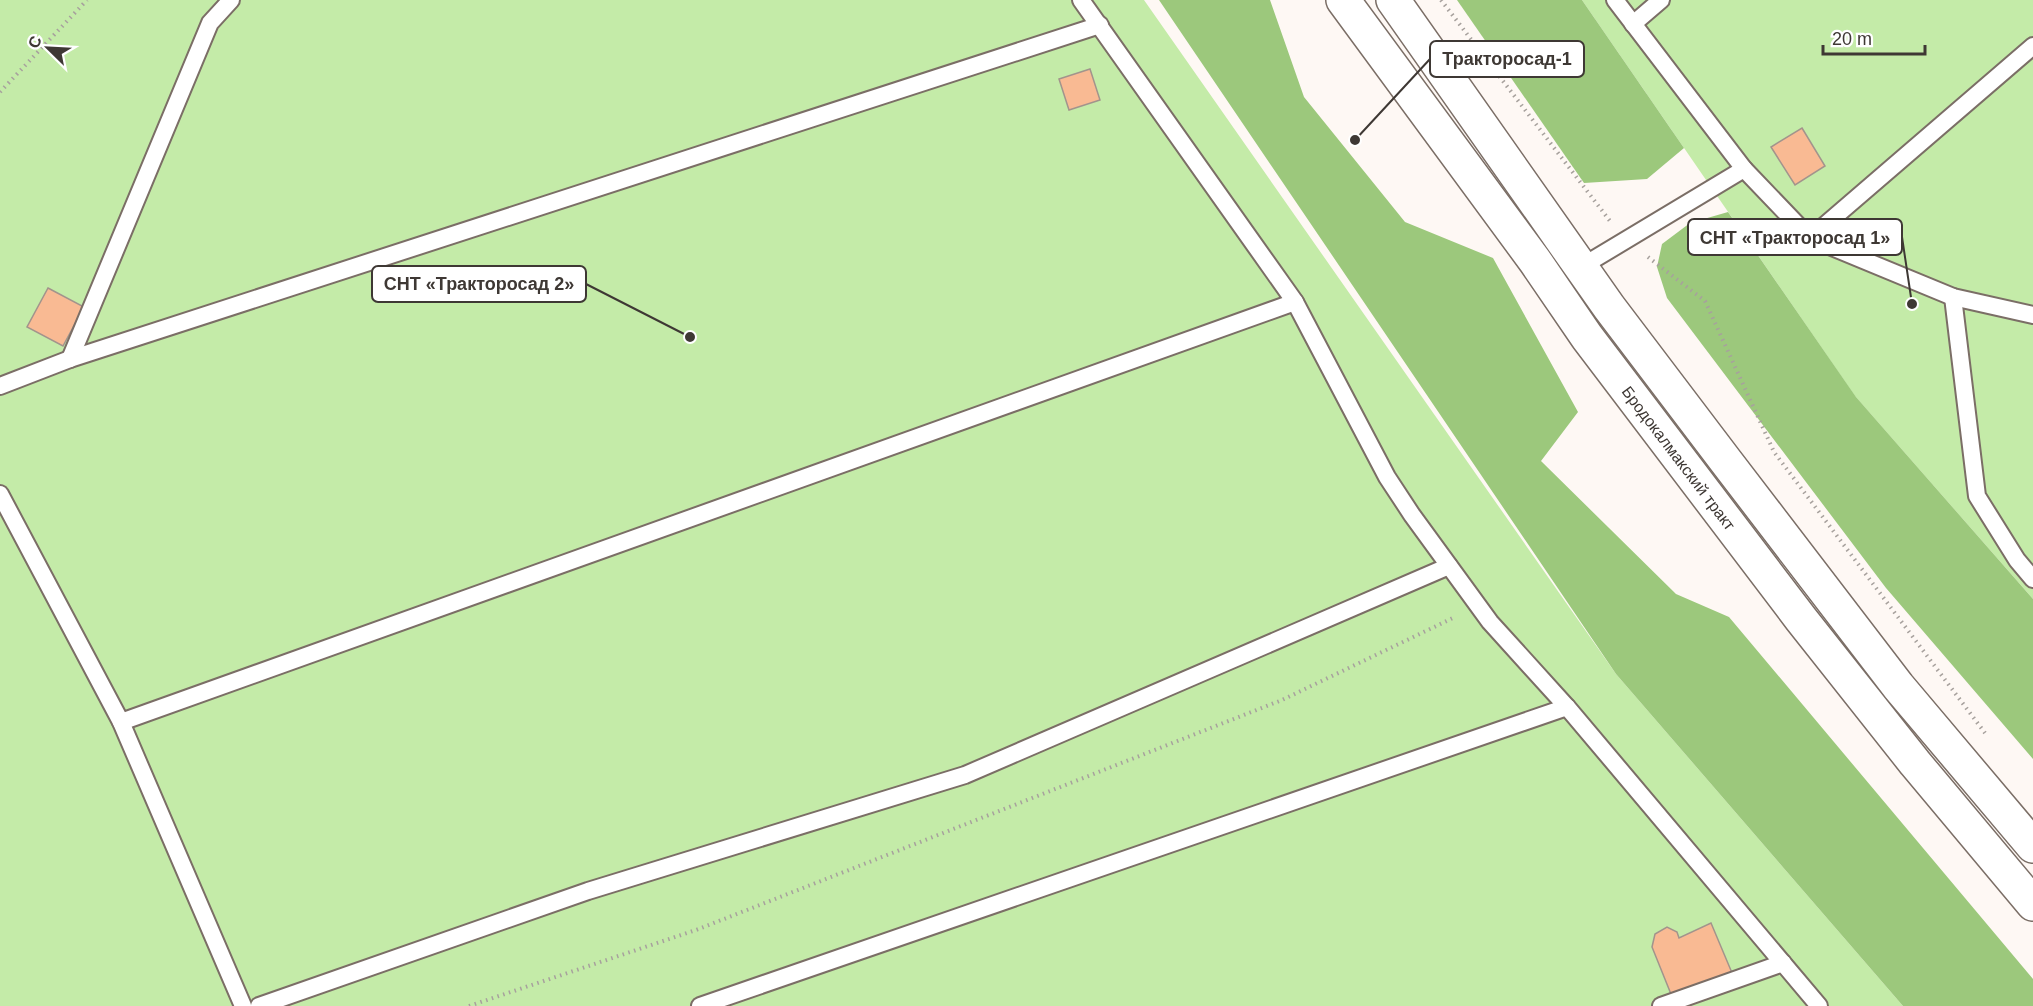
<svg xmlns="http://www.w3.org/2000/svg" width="2033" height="1006" font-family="Helvetica,sans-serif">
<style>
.green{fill:#c4eba8}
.forest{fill:#9cc87c}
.building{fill:#f9ba93;stroke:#a2948c;stroke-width:1.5}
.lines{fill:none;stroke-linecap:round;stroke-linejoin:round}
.lane-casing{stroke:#7b6e66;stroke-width:20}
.primary-casing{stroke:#7b6e66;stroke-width:36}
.path{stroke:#a7a19d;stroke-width:4;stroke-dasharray:1.5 4.5;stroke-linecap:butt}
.lane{stroke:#fff;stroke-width:16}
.primary{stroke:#fff;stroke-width:33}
.labels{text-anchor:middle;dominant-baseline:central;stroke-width:5;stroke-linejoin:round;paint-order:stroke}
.street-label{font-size:16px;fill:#3e3834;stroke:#fff}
.leader{fill:none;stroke:#3e3834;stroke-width:2}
.callout-dot{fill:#3e3834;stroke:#fff;stroke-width:2}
.callout{fill:#fff;stroke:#3e3834;stroke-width:2}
.callout-label{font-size:18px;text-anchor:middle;font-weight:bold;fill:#3e3834}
</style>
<rect width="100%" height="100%" fill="#fef8f4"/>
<g class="green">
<path d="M0,0H1144L1616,674L1903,1006H0Z"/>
<path d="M1582,0H2033V599L1855,396Z"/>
</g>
<g class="forest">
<path d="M1159,0H1270L1304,97L1405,222L1493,258L1578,412L1541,461L1676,594L1729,617L2033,979V1006H1903L1616,674Z"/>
<path d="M1457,0H1582L1684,148L1647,179L1584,183Z"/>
<path d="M1728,212L1856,397L2033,599V759L1886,588L1667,298L1657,267L1662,244L1690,223Z"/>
</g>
<g class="building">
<path d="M1090,69L1100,100L1069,110L1059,79Z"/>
<path d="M1802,128L1825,166L1795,185L1771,147Z"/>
<path d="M48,288L84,307L63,346L27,327Z"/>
<path d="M1711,923L1735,980L1675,1004L1652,947L1655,934L1667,927L1677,932L1679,938Z"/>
</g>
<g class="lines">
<g class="lane-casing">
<g id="lane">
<path d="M1081,0L1295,302L1387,477L1412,515L1490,622L1567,707L1819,1006"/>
<path d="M1615,0L1744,169L1810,238L1953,297L2033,315"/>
<path d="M1633,24L1661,0"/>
<path d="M1810,238L2033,46"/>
<path d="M1581,267L1744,169"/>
<path d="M1953,297L1977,496L2017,560L2033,579"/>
<path d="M70,359L210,23L231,0"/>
<path d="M0,386L70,359L1100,25"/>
<path d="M0,494L121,722L243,1006"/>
<path d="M121,722L1295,302"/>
<path d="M259,1006L588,891L965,775L1449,566"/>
<path d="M700,1006L1567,707"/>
<path d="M1661,1006L1783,963"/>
</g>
</g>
<g class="primary-casing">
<g id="primary">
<path id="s1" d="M1343,0L1535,261L1587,337L1801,619L1915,763L2033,904"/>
<path d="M1393,0L1609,307L1725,460L1898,686L2033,846"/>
</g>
</g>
<g class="path">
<path d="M1441,0L1610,221"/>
<path d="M0,92L87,0"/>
<path d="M1648,257L1705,301L1774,452L1985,733"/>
<path d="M469,1006L696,930L1282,700L1455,617"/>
</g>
<use href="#lane" class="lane"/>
<use href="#primary" class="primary"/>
</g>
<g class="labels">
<g class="street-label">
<text stroke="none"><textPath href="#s1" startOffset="568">Бродокалмакский тракт</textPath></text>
</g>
</g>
<path class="leader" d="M1355 140L1430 59M1912 304L1902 237M690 337L586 284"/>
<g class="callout-dot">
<circle cx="1355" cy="140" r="6"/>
<circle cx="1912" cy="304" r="6"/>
<circle cx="690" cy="337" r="6"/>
</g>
<g class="callout">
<rect x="1430" y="41" width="154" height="36" rx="6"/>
<rect x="1688" y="219" width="214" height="36" rx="6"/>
<rect x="372" y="266" width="214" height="36" rx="6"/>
</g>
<g class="callout-label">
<text x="1507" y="65">Тракторосад-1</text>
<text x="1795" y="244">СНТ «Тракторосад 1»</text>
<text x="479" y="290">СНТ «Тракторосад 2»</text>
</g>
<g transform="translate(48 48) rotate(294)" stroke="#ffffff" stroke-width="4.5" paint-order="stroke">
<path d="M0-4.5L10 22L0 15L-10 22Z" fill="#3e3834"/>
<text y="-9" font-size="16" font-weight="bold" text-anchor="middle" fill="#3e3834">С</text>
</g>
<path d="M1823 45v9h102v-9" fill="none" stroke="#3e3834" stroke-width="3"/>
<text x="1832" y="45" font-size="18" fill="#3e3834" stroke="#ffffff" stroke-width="4.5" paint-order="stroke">20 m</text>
</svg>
